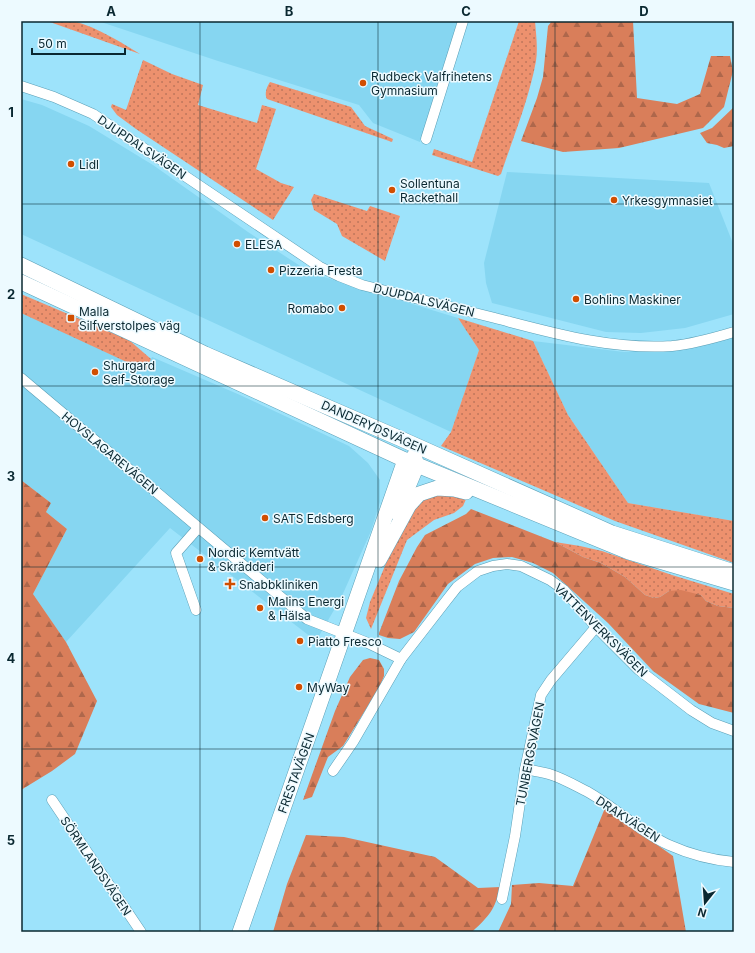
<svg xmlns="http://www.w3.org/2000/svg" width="755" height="953" font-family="Inter,sans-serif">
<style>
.built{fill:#86d6f1}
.grass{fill:url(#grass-dots)}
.forest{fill:url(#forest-firs)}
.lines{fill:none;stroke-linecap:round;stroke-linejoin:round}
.street-casing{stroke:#5a9fb6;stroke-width:11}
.secondary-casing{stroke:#5a9fb6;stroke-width:16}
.street{stroke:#fff;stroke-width:10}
.secondary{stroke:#fff;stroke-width:15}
.grid{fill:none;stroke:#0a2831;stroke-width:1;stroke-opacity:0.55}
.poi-dot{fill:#d14e00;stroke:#edfaff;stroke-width:1.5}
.labels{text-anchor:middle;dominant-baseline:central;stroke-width:3;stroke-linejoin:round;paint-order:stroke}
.poi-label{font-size:12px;fill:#0a2831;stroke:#edfaff;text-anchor:start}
.street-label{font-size:12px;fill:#0a2831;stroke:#edfaff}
.neatline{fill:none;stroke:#0a2831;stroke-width:1.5}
.grid-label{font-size:13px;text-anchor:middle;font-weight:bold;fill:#0a2831}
</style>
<defs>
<pattern id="grass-dots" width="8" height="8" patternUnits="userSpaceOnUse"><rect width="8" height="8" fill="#ed916e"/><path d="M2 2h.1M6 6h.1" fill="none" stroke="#be765b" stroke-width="1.8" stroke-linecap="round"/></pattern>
<pattern id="forest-firs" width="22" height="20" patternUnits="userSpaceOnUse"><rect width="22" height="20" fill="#d97e5a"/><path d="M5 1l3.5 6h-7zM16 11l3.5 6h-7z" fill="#ae674b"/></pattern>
</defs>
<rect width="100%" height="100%" fill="#9de3fb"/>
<g class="built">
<path d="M98,21H458L420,142L373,123L359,105L218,61Z"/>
<path d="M21,99L42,105L89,126L153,165L248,232L311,273L458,318L479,350L451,432L21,234Z"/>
<path d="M507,172L709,183L734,246V314L685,328L641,333L606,332L492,303L486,283L484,263Z"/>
<path d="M21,312L146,371L152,357L240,395L349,446L368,463L380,480V502L371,531L341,598L316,641L170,528L66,642L33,594L67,529L46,512L51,503L21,480Z"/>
<path d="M734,334V521L628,503L568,415L533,341L624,352L692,345Z"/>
</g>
<g class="grass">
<path d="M47,21C54,21 62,20 69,21C91,23 122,43 140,54Z"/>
<path d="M519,21H535C536,34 538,48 536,61C529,99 513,138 501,174L498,176L432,155L434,149L472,162Z"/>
<path d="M143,60L172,74L203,85L198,105L257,123L262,105L276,109L256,169L281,183L294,187L273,220L136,129L117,115L111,107L112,104L126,110Z"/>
<path d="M270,82L351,107L365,126L393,139L392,142L267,99C264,94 267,86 270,82Z"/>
<path d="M314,194L367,211L370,206L400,216L385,261L342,236L337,224L314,210L311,200Z"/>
<path d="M21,294L129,340L151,359L146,371L21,313Z"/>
<path d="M458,318L533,341L568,415L628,503L734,521V563L615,521L441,446L451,432L479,350Z"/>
<path d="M439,493L467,497L463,506L454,513L434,520L407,540L371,629L366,618L370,602L387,561L414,507L425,497Z"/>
<path d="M555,542L580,546L602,551L672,575L734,594V608L718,606L706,601L701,595L669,591L660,597L654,598L645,595L625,577L601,563L583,557Z"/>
</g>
<g class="forest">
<path d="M552,21H633L637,98L677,104L700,94L711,56H730L733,71L724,107L703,128L619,148L563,152L521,141L537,98L543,77L548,26Z"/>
<path d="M734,107V146L724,148L717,145L707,143L700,133L712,128Z"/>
<path d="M21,480L51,503L46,512L67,529L33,594L66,642L97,701L75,754L52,771L21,790Z"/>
<path d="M471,509L555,542L583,557L601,563L625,577L645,595L654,598L660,597L669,591L681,590L701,595L706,601L718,606L734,608V713L699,704L653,671L608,623L553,573L533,563L512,557L493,558L475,564L448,584L414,632L400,639L388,638L379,635V633L399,581L417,547L425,535L466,514Z"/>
<path d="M370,658L379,660L384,669V676L379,688L343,746L328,757L312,797L303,800L335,711L350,677L363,660Z"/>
<path d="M605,808L673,856L686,932H498L511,904L512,885L539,883L573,886Z"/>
<path d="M306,835L344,837L435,857L478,888L500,887C495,910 489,916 472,932H273L287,884Z"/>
</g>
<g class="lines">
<g class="street-casing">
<g id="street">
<path d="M21,86L54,97L93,114L320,267L339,276L362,285C407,296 451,307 495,318C553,333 611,350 672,346C693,344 714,338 734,332"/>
<path d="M426,139L463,21"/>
<path d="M21,378L307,619L368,643L401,659"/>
<path d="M196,610L176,553L198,528"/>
<path d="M525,769C534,771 543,772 552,775C564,779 576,786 588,792C616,808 640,832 669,845C689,854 712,860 734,862"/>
<path d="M333,771L353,742L401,659L446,601L457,587L478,571L493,566L507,564L521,566L550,580L564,590L596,627L639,670L691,710L712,723L734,731"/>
<path d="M52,800L141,932"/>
<path d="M502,899L515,836L525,769L541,695L551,680L596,627"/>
</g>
</g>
<g class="secondary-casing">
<g id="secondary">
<path d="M21,265L205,354L399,438L612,533L734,572"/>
<path d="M21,282L405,460L629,552L734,583"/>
<path d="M397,513L417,465L414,456"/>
<path d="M379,560L409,505L419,494L437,488L454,489L466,492"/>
<path d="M240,932L405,460"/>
</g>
</g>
<use href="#street" class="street"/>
<use href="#secondary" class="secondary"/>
</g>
<path class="grid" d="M200,21V932M378,21V932M555,21V932M21,204H734M21,386H734M21,567H734M21,749H734"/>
<g class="poi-dot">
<circle cx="363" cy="83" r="4"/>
<circle cx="71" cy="164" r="4"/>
<circle cx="392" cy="190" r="4"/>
<circle cx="614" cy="200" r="4"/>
<circle cx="237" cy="244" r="4"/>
<circle cx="271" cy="270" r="4"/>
<circle cx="576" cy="299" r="4"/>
<circle cx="342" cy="308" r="4"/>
<rect x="67" y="314" width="8" height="8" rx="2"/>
<circle cx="95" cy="372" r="4"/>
<circle cx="265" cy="518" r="4"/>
<circle cx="200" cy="559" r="4"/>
<path d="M228 578h4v4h4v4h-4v4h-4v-4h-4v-4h4z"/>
<circle cx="260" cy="608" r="4"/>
<circle cx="300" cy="641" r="4"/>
<circle cx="299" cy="687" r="4"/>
</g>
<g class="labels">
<g class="poi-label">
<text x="371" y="76">Rudbeck Valfrihetens<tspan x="371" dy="14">Gymnasium</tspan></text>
<text x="79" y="164">Lidl</text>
<text x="400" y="183">Sollentuna<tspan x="400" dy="14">Rackethall</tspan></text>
<text x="622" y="200">Yrkesgymnasiet</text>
<text x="245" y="244">ELESA</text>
<text x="279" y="270">Pizzeria Fresta</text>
<text x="584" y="299">Bohlins Maskiner</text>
<text x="334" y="308" text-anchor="end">Romabo</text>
<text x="79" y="311">Malla<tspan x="79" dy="14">Silfverstolpes väg</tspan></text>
<text x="103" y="365">Shurgard<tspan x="103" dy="14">Self-Storage</tspan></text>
<text x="273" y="518">SATS Edsberg</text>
<text x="208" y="552">Nordic Kemtvätt<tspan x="208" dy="14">&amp; Skrädderi</tspan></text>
<text x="239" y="584">Snabbkliniken</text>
<text x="268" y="601">Malins Energi<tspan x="268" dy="14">&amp; Hälsa</tspan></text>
<text x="308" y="641">Piatto Fresco</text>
<text x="307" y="687">MyWay</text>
</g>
<g class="street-label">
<text transform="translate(142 147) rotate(34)">DJUPDALSVÄGEN</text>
<text transform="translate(424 300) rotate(14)">DJUPDALSVÄGEN</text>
<text transform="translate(374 427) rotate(24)">DANDERYDSVÄGEN</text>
<text transform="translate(110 453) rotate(40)">HOVSLAGAREVÄGEN</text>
<text transform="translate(601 630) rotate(45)">VATTENVERKSVÄGEN</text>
<text transform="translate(530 754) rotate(-79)">TUNBERGSVÄGEN</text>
<text transform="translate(296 773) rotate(-70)">FRESTAVÄGEN</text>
<text transform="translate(628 819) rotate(33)">DRAKVÄGEN</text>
<text transform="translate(96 866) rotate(56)">SÖRMLANDSVÄGEN</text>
</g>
</g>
<rect width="755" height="953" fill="none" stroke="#edfaff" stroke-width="44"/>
<g transform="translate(705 903) rotate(197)" stroke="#edfaff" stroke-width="3" paint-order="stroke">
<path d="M0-3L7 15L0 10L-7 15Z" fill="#0a2831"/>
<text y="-6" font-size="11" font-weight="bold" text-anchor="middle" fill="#0a2831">N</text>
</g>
<path d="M32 48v6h93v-6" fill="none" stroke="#0a2831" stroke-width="2"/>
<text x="38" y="48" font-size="12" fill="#0a2831" stroke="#edfaff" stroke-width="3" paint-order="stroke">50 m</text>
<rect x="22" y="22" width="711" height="909" class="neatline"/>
<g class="grid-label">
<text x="111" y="16">A</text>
<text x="289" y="16">B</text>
<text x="466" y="16">C</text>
<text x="644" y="16">D</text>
<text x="11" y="117">1</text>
<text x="11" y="299">2</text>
<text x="11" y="481">3</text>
<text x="11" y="663">4</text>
<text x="11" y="845">5</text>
</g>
</svg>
